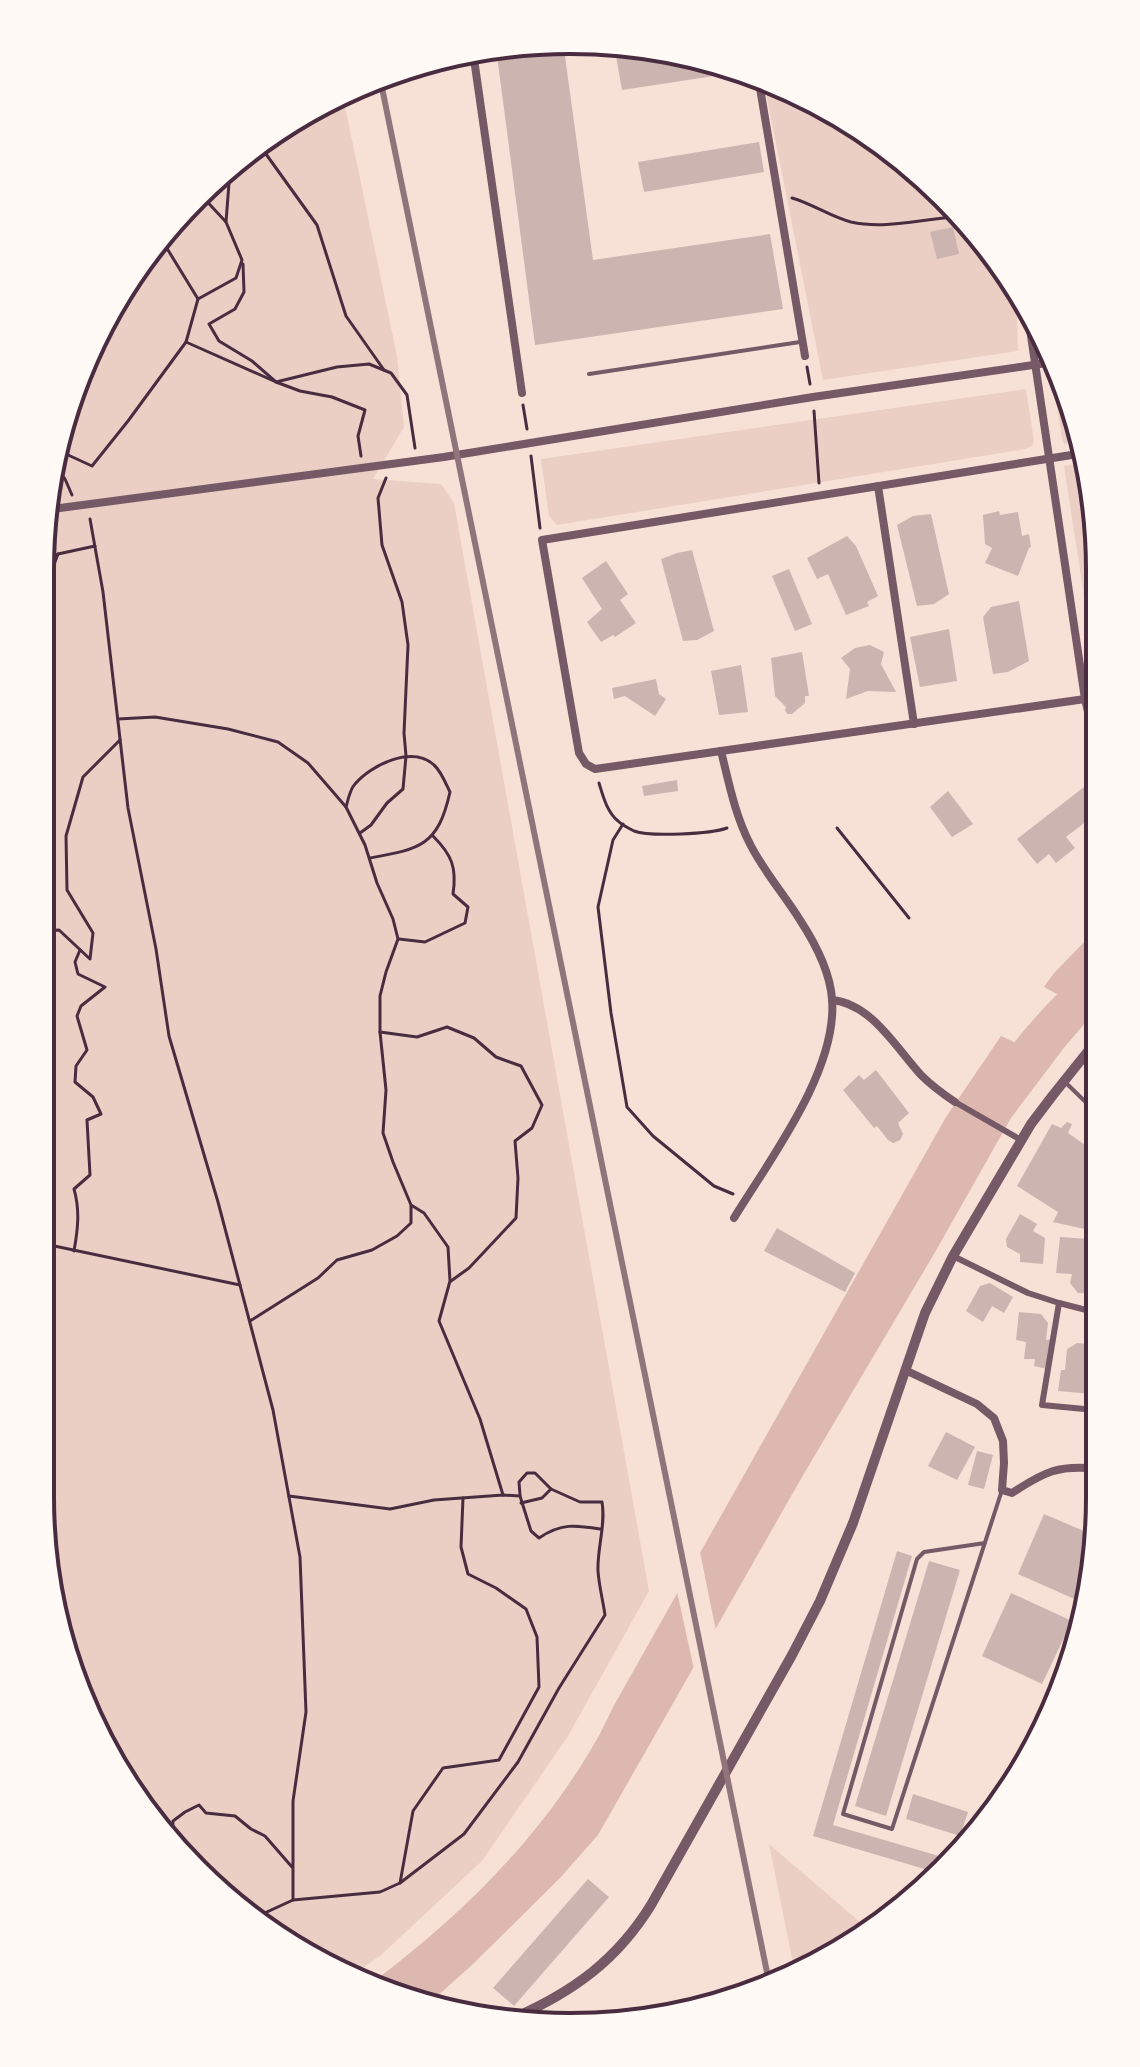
<svg xmlns="http://www.w3.org/2000/svg" width="1140" height="2067" font-family="'Space Grotesk',sans-serif">
<style>
.green{fill:#ebcfc5}
.water{fill:#dcb8b0}
.pier{fill:#f7e1d7}
.lines{fill:none;stroke-linecap:round;stroke-linejoin:round}
.canal{stroke:#dcb8b0;stroke-width:20}
.building{fill:#ccb4b1}
.path{stroke:#4a2c40;stroke-width:3}
.service{stroke:#755966;stroke-width:4}
.pedestrian{stroke:#755966;stroke-width:6}
.minor{stroke:#755966;stroke-width:8}
.tertiary{stroke:#755966;stroke-width:10}
.rail{stroke:#8f747c;stroke-width:6}
.rim{fill:none;stroke:#4a2c40;stroke-width:4}
</style>
<rect width="100%" height="100%" fill="#f7e1d7"/>
<g class="green">
<path d="M763,78L835,111L920,172L1011,276L1016,286L1018,351L823,380Z"/>
<path d="M342,92L397,356L404,427L373,479L441,484L454,503L649,1591L568,1736L482,1861L380,1956L355,1973L276,1938L150,1820L68,1668L40,1497L41,536L58,432L111,305L171,221L247,150Z"/>
<path d="M1058,374L1072,399L1082,441L1064,444L1062,439L1053,383Z"/>
<path d="M1026,389L1034,441L1032,446L1025,449L557,525L549,516L541,459Z"/>
<path d="M1087,463L1096,501V674L1064,466Z"/>
<path d="M769,1844L867,1928L795,1973Z"/>
</g>
<path class="water" d="M1097,929V1009L1063,1049L1011,1118L934,1254L802,1477L598,1835L560,1878L472,1965L426,2006L373,1982C460,1917 540,1838 594,1744C603,1730 609,1714 617,1700L946,1117L1001,1036L1023,1046L1066,999L1044,987L1054,973Z"/>
<path class="pier" d="M699,1547L717,1636L695,1674L676,1587Z"/>
<g class="lines">
<path class="canal" d="M1008,1068C1033,1031 1064,1000 1097,970"/>
</g>
<g class="building">
<path d="M535,41L563,42L593,260L770,234L783,309L535,345L496,48Z"/>
<path d="M658,49L740,68L747,71L622,90L616,56Z"/>
<path d="M759,142L764,172L644,192L638,162Z"/>
<path d="M953,227L959,254L937,259L930,232Z"/>
<path d="M999,511L1000,515L1018,512L1022,536L1029,534L1031,547L1029,548L1018,576L985,563L992,548L985,544L983,515Z"/>
<path d="M931,514L949,594L934,604L917,606L897,525L913,516Z"/>
<path d="M847,536L856,546L878,596L867,602L869,606L846,615L828,574L817,579L807,558Z"/>
<path d="M692,550L714,631L697,640L683,641L661,559L677,553Z"/>
<path d="M606,561L628,594L620,600L636,623L615,637L613,635L601,642L587,622L602,609L582,578Z"/>
<path d="M789,569L812,624L795,631L772,576Z"/>
<path d="M1019,601L1029,661L1008,672L993,674L983,617L991,607Z"/>
<path d="M949,629L957,681L920,687L910,637Z"/>
<path d="M870,645L884,652L881,664L896,692L868,691L846,699L850,669L841,658L855,648Z"/>
<path d="M802,652L809,696H805V703L792,714H787L785,710L786,707L775,696L771,658Z"/>
<path d="M741,665L748,712L719,715L711,671Z"/>
<path d="M656,679L659,694L666,699L655,716L625,696L614,699L612,688Z"/>
<path d="M677,780L678,791L644,796L642,786Z"/>
<path d="M1088,784L1096,795L1097,813L1066,837L1075,848L1056,863L1049,854L1037,864L1017,839Z"/>
<path d="M948,791L973,824L952,837L930,807Z"/>
<path d="M876,1070L909,1113L898,1123L903,1134L900,1140L896,1142L893,1143L888,1140L877,1126L874,1128L843,1090L859,1075L864,1080Z"/>
<path d="M1067,1122L1072,1124L1068,1133L1098,1154V1232L1053,1222L1058,1212L1017,1186L1052,1124L1061,1128Z"/>
<path d="M1020,1214L1037,1224L1033,1231L1045,1238L1043,1264L1020,1262V1254L1007,1247L1006,1239Z"/>
<path d="M777,1228L855,1273L845,1292L764,1251Z"/>
<path d="M1060,1237L1088,1239L1087,1262L1098,1264V1294L1078,1293L1070,1283L1072,1274L1056,1273Z"/>
<path d="M990,1283L1013,1297L1004,1313L992,1306L983,1322L966,1311L980,1286Z"/>
<path d="M1019,1312L1041,1314L1048,1323L1046,1340L1051,1339L1047,1369L1034,1366L1035,1359H1024L1026,1342L1016,1340Z"/>
<path d="M1077,1343L1098,1345L1092,1394L1058,1391L1061,1370H1065L1067,1349Z"/>
<path d="M946,1432L975,1447L957,1480L928,1466Z"/>
<path d="M977,1451L993,1455L984,1489L968,1485Z"/>
<path d="M1044,1514L1098,1537L1092,1571L1079,1601L1018,1574Z"/>
<path d="M897,1551L912,1556L833,1825L949,1859L938,1873L813,1836Z"/>
<path d="M929,1561L960,1570L886,1816L855,1806Z"/>
<path d="M1011,1593L1072,1621L1042,1684L982,1656Z"/>
<path d="M913,1794L968,1812L960,1836L906,1819Z"/>
<path d="M588,1879L609,1897L514,2006L493,1988Z"/>
</g>
<g class="lines">
<g class="path">
<path d="M258,143L317,225L346,316L384,370"/>
<path d="M200,194L226,222"/>
<path d="M792,198C813,204 831,217 851,222C887,230 924,218 959,217"/>
<path d="M160,237L198,299"/>
<path d="M243,264L244,292L235,309L209,324L219,341L252,361L276,382L300,391L332,397L365,410L358,436L361,456"/>
<path d="M186,342L276,382L337,367L369,364L391,373L407,395L415,448"/>
<path d="M807,367L810,384"/>
<path d="M523,405L527,429"/>
<path d="M814,411L819,483"/>
<path d="M55,449L92,466L128,421L186,342L198,299L236,278L242,260L226,222L229,183L237,159"/>
<path d="M531,456L540,528"/>
<path d="M53,462L65,479L72,495"/>
<path d="M90,519L103,592L128,808L156,949L169,1036L218,1202L273,1410L300,1557L306,1712L293,1801V1900L254,1918"/>
<path d="M41,564L58,554L95,546"/>
<path d="M41,598L58,554"/>
<path d="M118,719L155,717L228,729L278,742L308,763L346,807L365,845L377,883L393,919L398,939L386,972L380,996V1032L386,1090L383,1133L393,1162L411,1205L424,1213L448,1247L450,1281L439,1321L480,1419L503,1495"/>
<path d="M599,783C603,796 607,812 618,821C622,825 630,829 634,831C650,837 711,834 727,828"/>
<path d="M346,807C348,800 350,789 355,784C371,765 412,745 434,765C441,771 446,784 450,792C438,846 420,849 370,858"/>
<path d="M623,824L613,840L598,907L611,1013L627,1107L653,1136L714,1186L733,1194"/>
<path d="M837,828L909,918"/>
<path d="M360,833L371,825L387,803L403,789L406,756L404,733L408,645L402,602L382,545L378,498L386,478"/>
<path d="M41,931L59,930L90,959L93,933L67,890L66,836L83,777L120,740"/>
<path d="M399,939L425,942L465,923L468,907L453,894C457,868 452,855 433,836"/>
<path d="M380,1032L417,1037L447,1027L474,1038L496,1057L521,1066L542,1105L532,1128L515,1141L518,1178L516,1218L469,1268L451,1281"/>
<path d="M40,1243L240,1285"/>
<path d="M74,1251C78,1229 80,1210 74,1189L90,1175L87,1120L101,1114L93,1097L75,1082L76,1066L87,1050L77,1016L81,1006L105,987L78,974L75,962L80,950"/>
<path d="M250,1321L318,1278L337,1260L372,1250L397,1236L411,1223V1206"/>
<path d="M520,1495L519,1482L527,1473H535L551,1489"/>
<path d="M289,1496L390,1509L434,1500L503,1495L520,1496L531,1531L539,1538C561,1523 575,1525 600,1529"/>
<path d="M172,1841L173,1821L185,1812L199,1805L206,1813L235,1816L251,1829L265,1836L292,1867"/>
<path d="M400,1883L413,1811L443,1768L499,1760L539,1687L537,1637L526,1609L496,1588L468,1574L461,1547L463,1498"/>
<path d="M293,1900L380,1892L400,1883L464,1834L518,1762L559,1688L605,1615C603,1601 599,1586 598,1571C597,1548 606,1525 602,1502H580L551,1489L542,1498L521,1503"/>
</g>
<g class="service">
<path d="M589,374L800,342"/>
<path d="M1065,1082L1098,1114"/>
<path d="M985,1543L924,1552L917,1559L843,1814L892,1829L1002,1490"/>
</g>
<g class="pedestrian">
<path d="M955,1102L1021,1140"/>
<path d="M953,1256L1028,1293L1059,1303L1098,1313"/>
<path d="M1059,1303L1042,1405L1095,1410L1098,1378"/>
</g>
<g class="minor">
<path d="M473,52L522,393"/>
<path d="M758,76L805,356"/>
<path d="M1027,309L1085,699L1090,720L1096,733"/>
<path d="M1084,453L542,540L579,753L586,764L595,769L1085,699"/>
<path d="M878,486L914,724"/>
<path d="M45,510L444,457L813,397L1054,362"/>
<path d="M721,751C729,783 735,815 750,844C764,872 784,894 800,920C815,943 830,971 832,999C838,1070 770,1159 734,1218"/>
<path d="M832,1000C872,1004 896,1048 921,1075C931,1085 943,1094 955,1102"/>
<path d="M905,1370L977,1404L994,1418L1003,1441L1004,1463L1002,1490L1012,1493C1044,1472 1059,1464 1099,1469"/>
</g>
<path class="tertiary" d="M516,2017C574,1991 617,1960 651,1905L792,1655L820,1601L853,1523L925,1313L953,1256L1031,1124L1053,1095L1097,1040"/>
<path class="rail" d="M380,78L770,1987"/>
</g>
<path d="M0 0H1140V2067H0ZM570 54H570A516 516 0 0 1 1086 570V1497A516 516 0 0 1 570 2013H570A516 516 0 0 1 54 1497V570A516 516 0 0 1 570 54Z" fill="#fffaf5" fill-rule="evenodd"/>
<path class="rim" d="M570 54H570A516 516 0 0 1 1086 570V1497A516 516 0 0 1 570 2013H570A516 516 0 0 1 54 1497V570A516 516 0 0 1 570 54Z"/>
</svg>
